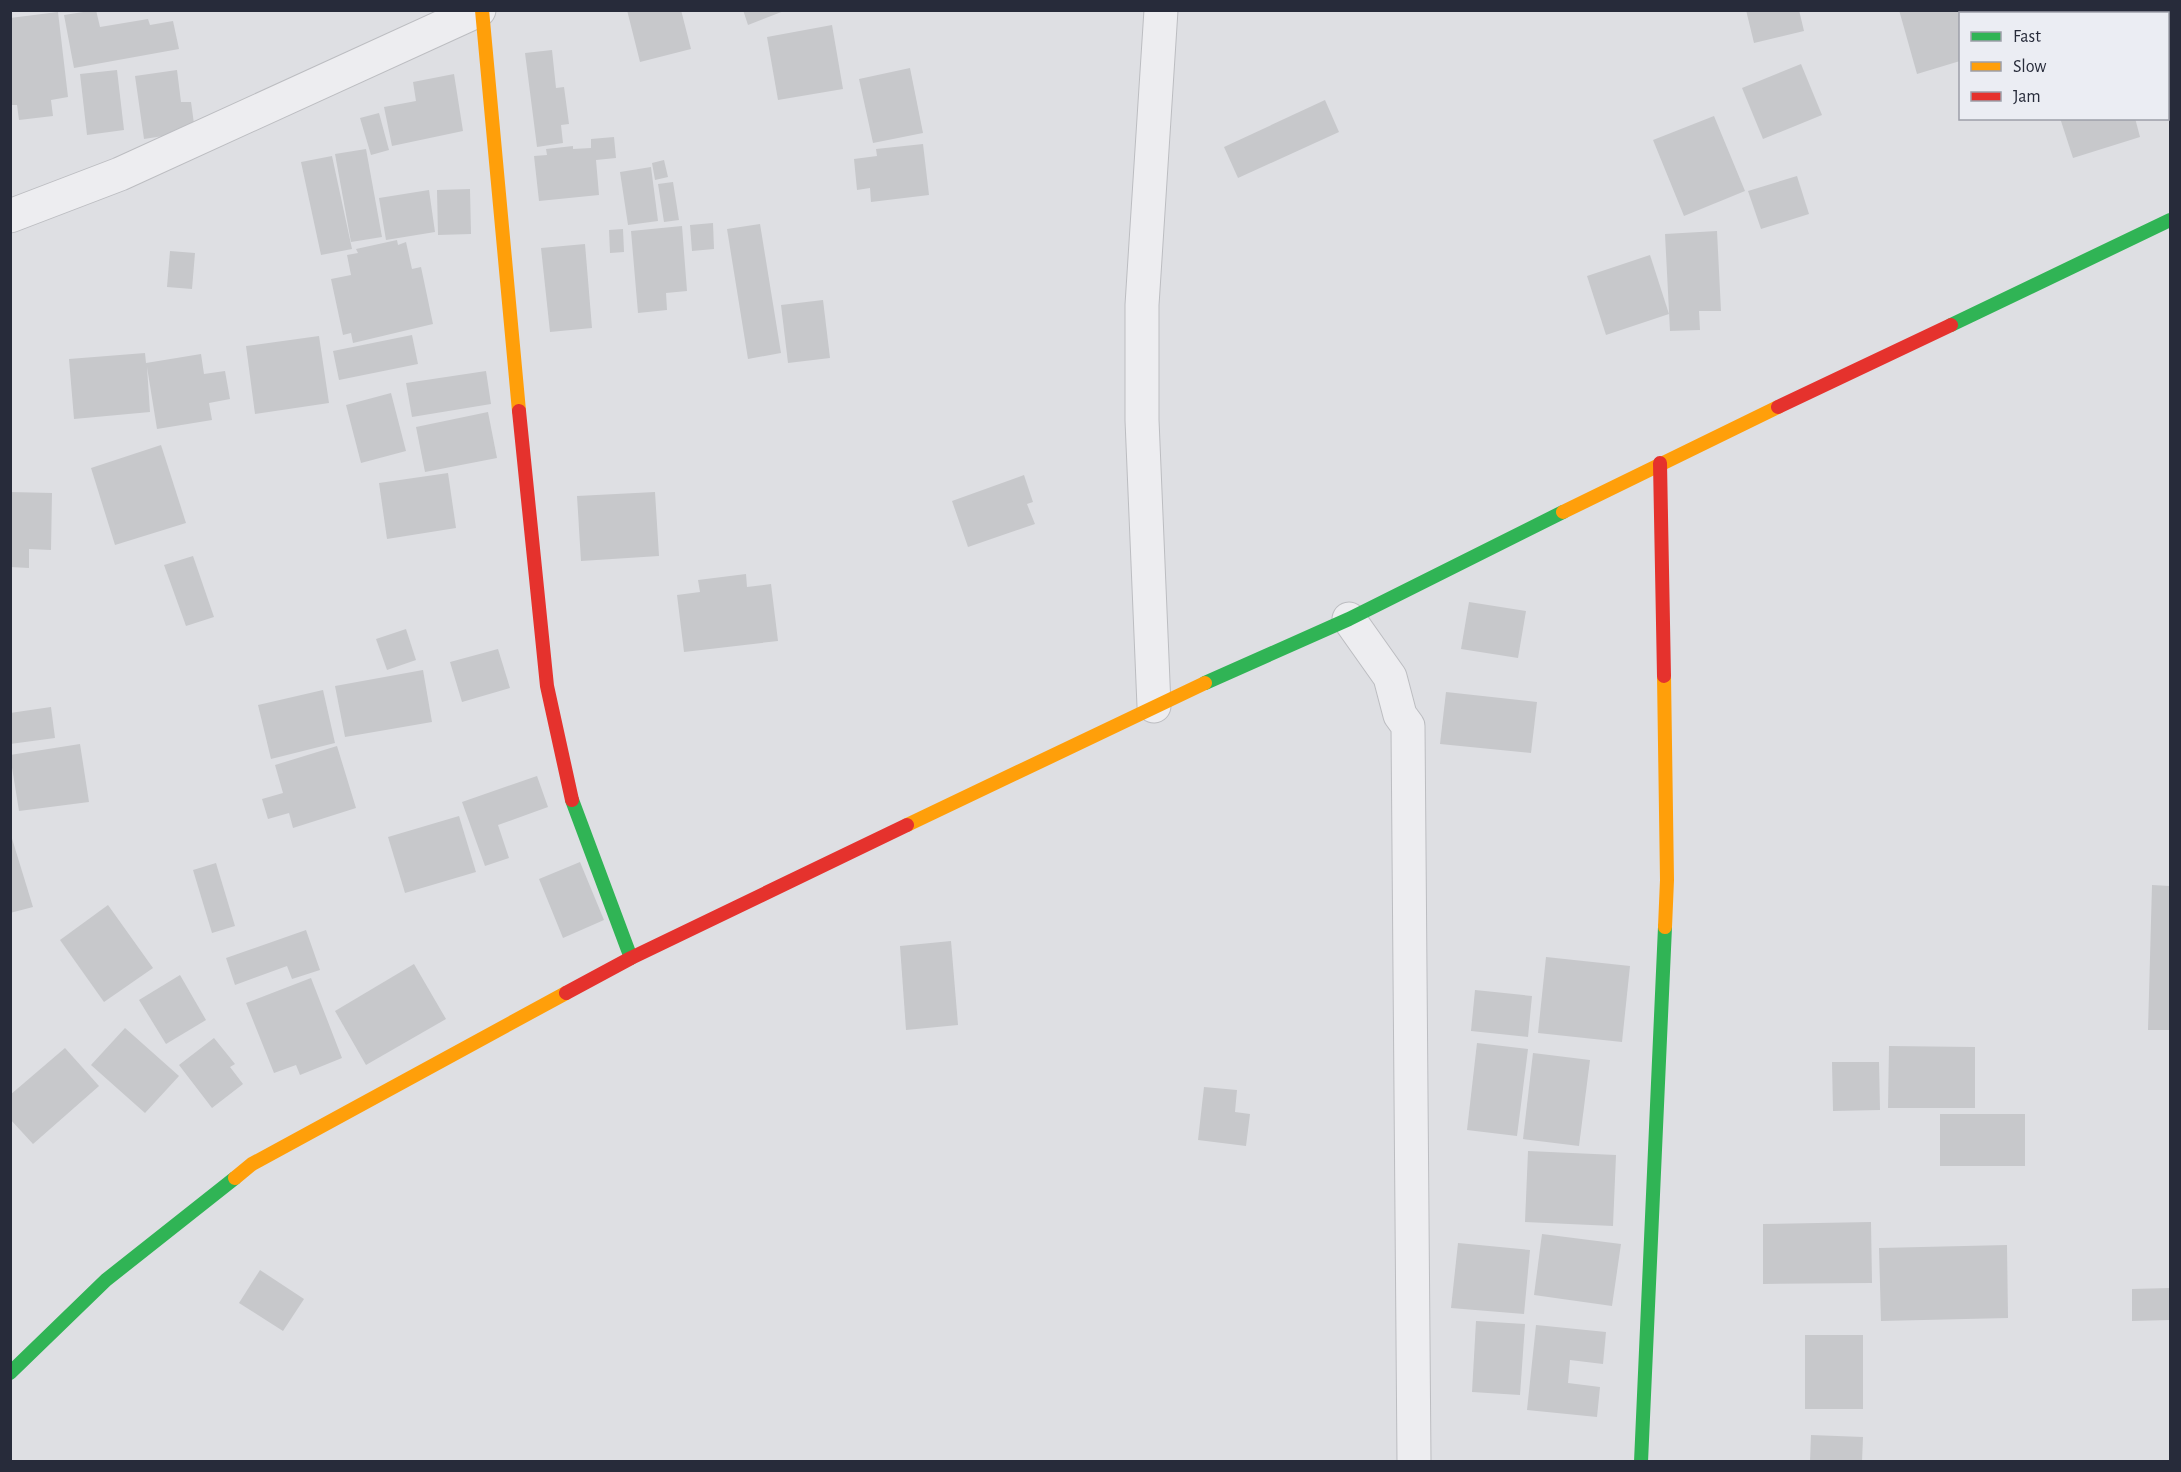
<svg xmlns="http://www.w3.org/2000/svg" width="2181" height="1472" font-family="'Alegreya Sans',sans-serif">
<style>
.building{fill:#c7c8cb}
.lines{fill:none;stroke-linecap:round;stroke-linejoin:round}
.street-casing{stroke:#bcbdc1;stroke-width:35}
.street{stroke:#ededf0;stroke-width:33}
.fast{stroke:#30b455;stroke-width:14}
.slow{stroke:#ff9f0a;stroke-width:14}
.jam{stroke:#e5322d;stroke-width:14}
</style>
<rect width="100%" height="100%" fill="#dedfe3"/>
<g class="building">
<path d="M96,10L100,27L148,19L150,25L173,21L179,49L74,68L64,15Z"/>
<path d="M627,10H681L691,49L640,62Z"/>
<path d="M743,10H784V11L748,25Z"/>
<path d="M1746,10H1799L1804,31L1754,43Z"/>
<path d="M1899,10H1973L1974,14H1960V61L1917,74Z"/>
<path d="M58,12L68,97L51,100L53,116L19,120L17,105H10V18Z"/>
<path d="M832,25L843,89L778,100L767,37Z"/>
<path d="M552,50L556,88L564,87L569,124L561,125L563,143L537,147L525,53Z"/>
<path d="M1801,64L1822,115L1763,139L1742,88Z"/>
<path d="M910,68L923,133L873,143L859,79Z"/>
<path d="M117,70L124,130L87,135L80,74Z"/>
<path d="M177,70L181,102H191L195,131L144,139L135,76Z"/>
<path d="M454,74L463,131L392,146L384,107L416,101L413,82Z"/>
<path d="M1325,100L1339,132L1238,178L1224,147Z"/>
<path d="M379,113L389,150L371,155L360,118Z"/>
<path d="M1714,116L1745,191L1684,216L1653,140Z"/>
<path d="M2060,118H2135L2140,137L2073,158Z"/>
<path d="M614,137L616,158L596,160L599,195L539,201L534,156L547,155L546,149L573,146V149L591,148V139Z"/>
<path d="M923,144L929,195L871,202L870,188L857,190L854,159L877,156L876,149Z"/>
<path d="M366,149L382,237L351,242L335,154Z"/>
<path d="M332,156L352,249L321,255L301,162Z"/>
<path d="M664,160L668,177L655,180L652,163Z"/>
<path d="M651,167L658,221L628,225L620,172Z"/>
<path d="M1797,176L1809,214L1761,229L1748,191Z"/>
<path d="M673,182L679,220L664,222L658,184Z"/>
<path d="M470,189L471,234L438,235L437,190Z"/>
<path d="M429,190L435,232L386,240L379,198Z"/>
<path d="M713,223L714,249L692,251L690,225Z"/>
<path d="M760,224L781,353L748,359L727,229Z"/>
<path d="M682,226L687,291L666,293L667,310L638,313L631,231Z"/>
<path d="M623,229L624,252L610,253L609,230Z"/>
<path d="M1717,231L1721,311H1699L1700,330L1670,331L1665,234Z"/>
<path d="M397,240L398,245L406,242L412,269L421,267L433,324L353,343L351,333L343,335L331,279L351,275L347,255L358,253L356,249Z"/>
<path d="M585,244L592,328L550,332L541,248Z"/>
<path d="M170,251L195,253L192,289L167,287Z"/>
<path d="M1650,255L1669,314L1606,335L1587,276Z"/>
<path d="M823,300L830,358L788,363L781,305Z"/>
<path d="M412,335L418,364L339,380L333,351Z"/>
<path d="M319,336L329,403L255,414L246,346Z"/>
<path d="M145,353L146,363L201,354L204,374L225,371L230,399L209,403L212,420L157,429L147,367L150,412L74,419L69,359Z"/>
<path d="M486,371L491,404L412,417L406,383Z"/>
<path d="M391,393L406,451L361,463L346,405Z"/>
<path d="M488,412L497,458L425,472L416,427Z"/>
<path d="M161,445L186,523L115,545L91,468Z"/>
<path d="M448,473L456,528L387,539L379,483Z"/>
<path d="M1024,475L1033,502L1027,504L1035,524L968,547L952,501Z"/>
<path d="M10,492L52,493L51,550L29,549V568L10,567Z"/>
<path d="M655,492L659,556L581,561L577,496Z"/>
<path d="M193,556L214,617L186,626L164,565Z"/>
<path d="M746,574L747,587L771,584L778,641L684,652L677,595L700,592L698,580Z"/>
<path d="M1469,602L1526,611L1518,658L1461,649Z"/>
<path d="M406,629L416,660L387,670L376,639Z"/>
<path d="M498,649L510,688L462,702L450,662Z"/>
<path d="M423,670L432,722L345,737L335,686Z"/>
<path d="M323,690L335,743L271,759L258,705Z"/>
<path d="M1446,692L1537,702L1531,753L1440,744Z"/>
<path d="M51,707L55,738L10,744V713Z"/>
<path d="M80,744L89,802L19,811L10,755Z"/>
<path d="M337,746L356,808L293,828L289,813L268,819L262,799L283,793L275,765Z"/>
<path d="M537,776L548,807L498,825L509,858L485,866L462,802Z"/>
<path d="M459,816L476,872L405,893L388,837Z"/>
<path d="M10,832L33,907L10,913Z"/>
<path d="M580,862L604,920L563,938L539,879Z"/>
<path d="M216,863L235,926L212,933L193,870Z"/>
<path d="M2152,885L2170,886V1030H2148Z"/>
<path d="M108,905L153,968L104,1002L60,940Z"/>
<path d="M306,930L320,970L292,979L287,966L235,985L226,958Z"/>
<path d="M951,941L958,1025L906,1030L900,946Z"/>
<path d="M1546,957L1630,966L1622,1042L1538,1033Z"/>
<path d="M414,964L446,1019L366,1065L335,1011Z"/>
<path d="M180,975L206,1020L166,1044L139,1000Z"/>
<path d="M311,978L342,1058L300,1075L296,1065L274,1073L246,1003Z"/>
<path d="M1475,990L1532,996L1528,1037L1471,1031Z"/>
<path d="M125,1028L179,1076L145,1113L91,1065Z"/>
<path d="M214,1038L235,1064L230,1067L243,1084L212,1108L179,1065Z"/>
<path d="M1477,1043L1528,1049L1517,1136L1467,1130Z"/>
<path d="M1889,1046L1975,1047V1108H1888Z"/>
<path d="M65,1048L99,1086L33,1144L10,1119V1095Z"/>
<path d="M1533,1053L1590,1060L1579,1146L1523,1139Z"/>
<path d="M1832,1062H1879L1880,1110L1833,1111Z"/>
<path d="M1204,1087L1237,1090L1235,1112L1250,1114L1246,1146L1198,1140Z"/>
<rect x="1940" y="1114" width="85" height="52"/>
<path d="M1528,1151L1616,1155L1613,1226L1525,1222Z"/>
<path d="M1871,1222L1872,1283L1763,1284V1224Z"/>
<path d="M1542,1234L1621,1244L1612,1306L1534,1295Z"/>
<path d="M1458,1243L1530,1250L1524,1314L1451,1308Z"/>
<path d="M2007,1245L2008,1318L1881,1321L1879,1248Z"/>
<path d="M260,1270L304,1299L283,1331L239,1303Z"/>
<path d="M2170,1288V1320L2132,1321V1289Z"/>
<path d="M1476,1321L1525,1324L1520,1395L1472,1392Z"/>
<path d="M1536,1325L1606,1332L1603,1364L1570,1360L1568,1383L1600,1387L1597,1417L1527,1410Z"/>
<rect x="1805" y="1335" width="58" height="74"/>
<path d="M1811,1435L1863,1437L1862,1462H1810Z"/>
</g>
<g class="lines">
<g class="street-casing">
<g id="street">
<path d="M10,216L120,174L479,10"/>
<path d="M1349,619L1390,677L1400,715L1408,726L1414,1462"/>
<path d="M1154,706L1142,420V305L1161,10"/>
</g>
</g>
<use href="#street" class="street"/>
<g class="fast">
<path d="M1951,325L2170,220"/>
<path d="M1205,683L1349,619L1563,512"/>
<path d="M572,800L631,958"/>
<path d="M10,1373L106,1280L235,1178"/>
<path d="M1641,1462L1665,927"/>
</g>
<g class="slow">
<path d="M482,10L519,411"/>
<path d="M1563,512L1778,407"/>
<path d="M1664,676L1667,880L1665,927"/>
<path d="M907,825L1205,683"/>
<path d="M235,1178L252,1164L566,993"/>
</g>
<g class="jam">
<path d="M1778,407L1951,325"/>
<path d="M519,411L547,686L572,800"/>
<path d="M1660,463L1664,676"/>
<path d="M566,993L631,958L907,825"/>
</g>
</g>
<rect width="2181" height="1472" fill="none" stroke="#272b3a" stroke-width="24"/>
<rect x="1959" y="12" width="210" height="108" fill="#ebedf3" stroke="#9d9fa9" stroke-width="1.5"/>
<rect x="1971" y="32" width="30" height="9" fill="#30b455" stroke="#9d9fa9" stroke-width="1.5"/>
<text x="2013" y="42" font-size="18" fill="#272b3a">Fast</text>
<rect x="1971" y="62" width="30" height="9" fill="#ff9f0a" stroke="#9d9fa9" stroke-width="1.5"/>
<text x="2013" y="72" font-size="18" fill="#272b3a">Slow</text>
<rect x="1971" y="92" width="30" height="9" fill="#e5322d" stroke="#9d9fa9" stroke-width="1.5"/>
<text x="2013" y="102" font-size="18" fill="#272b3a">Jam</text>
</svg>
